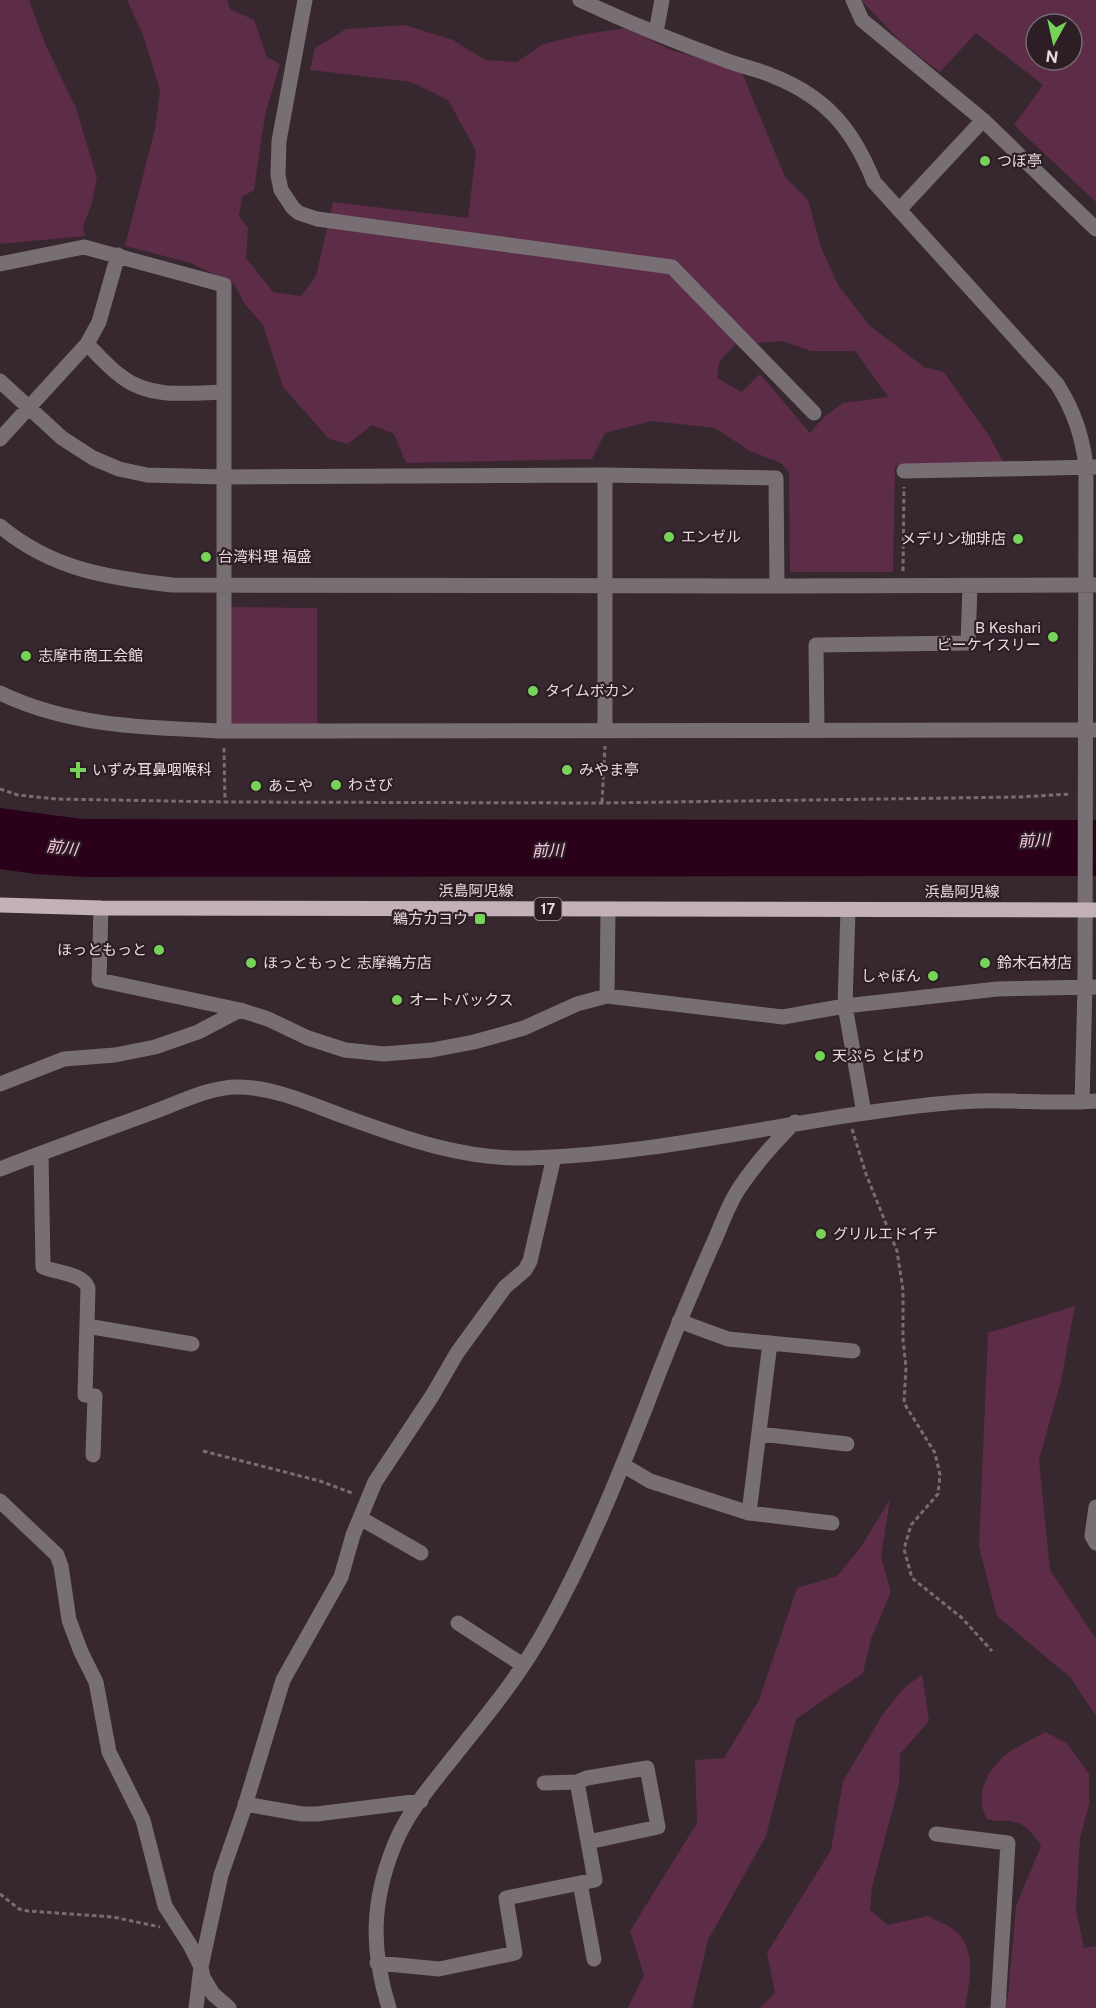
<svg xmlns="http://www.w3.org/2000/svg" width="1096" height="2008" font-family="'Public Sans','Noto Sans JP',sans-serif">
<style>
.green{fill:#5d2c46;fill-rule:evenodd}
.water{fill:#2a0119}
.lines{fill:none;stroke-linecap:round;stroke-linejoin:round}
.path{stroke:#7a6c73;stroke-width:3;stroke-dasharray:4.5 3;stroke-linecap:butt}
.minor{stroke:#776f73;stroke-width:15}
.major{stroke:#c3b0b9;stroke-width:15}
.poi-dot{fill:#77d259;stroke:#2d1d25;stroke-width:2}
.labels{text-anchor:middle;stroke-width:4.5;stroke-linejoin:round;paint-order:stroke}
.shield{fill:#2d1d25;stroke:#aea1a7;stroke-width:1.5}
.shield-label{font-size:14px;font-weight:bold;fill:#e6dadf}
.poi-label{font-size:15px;fill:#e6dadf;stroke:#2d1d25;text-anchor:start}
.street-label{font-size:15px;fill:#e6dadf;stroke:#2d1d25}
.water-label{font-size:16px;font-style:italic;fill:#fccbe2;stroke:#2d1d25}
</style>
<rect width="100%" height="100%" fill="#37272f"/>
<path class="green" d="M0,0H29L46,46L76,108L97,178L91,206L83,226L85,236L0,244Z
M127,0H227L230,9L254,20L267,57L280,64L265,115L254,190L242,197L239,216L248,228L246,258L273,292L301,296L316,276L333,202L468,218L476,151L448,100L411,82L310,70L315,48L346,29L405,25L453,40L485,60L517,62L543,44L585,34L626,28L671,50L741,70L785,177L808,200L821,247L838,285L869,325L924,367L944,372L988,434L1005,465L895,466L893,572H790L789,473L781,463L750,451L715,428L652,421L605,433L592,459L406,463L394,434L372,425L348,444L329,439L283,387L263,325L244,303L235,285L191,263L125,246L155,129L160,90L143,35ZM783,341L811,351H855L888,397L843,403L825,416L810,433L760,374L742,392L717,378L719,362L735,345Z
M861,0H1096V202L1014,125L1043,85L976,33L940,72L901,42ZM1036,24H1072V60H1036Z
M226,607L317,608V736H227Z
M1075,1306L1061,1381L1039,1460L1050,1570L1096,1639V1716L1070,1677L997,1616L979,1547L988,1333Z
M890,1499L881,1557L891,1592L871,1639L863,1673L796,1719L766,1836L708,1940L692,2008H628L644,1975L630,1931L697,1823L695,1760L724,1758L759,1700L797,1588L837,1576L861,1547Z
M922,1674L929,1721L900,1754L899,1785L872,1887L870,1910L888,1925L928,1916C937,1921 951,1926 958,1933C977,1955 969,1983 965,2008H760L775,1993L767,1953L831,1850L843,1781L883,1714L904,1688Z
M1045,1732L1067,1743L1089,1774V1804L1080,1838L1076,1909L1084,1948L1096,1946V2008H987L1008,1997L1016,1906L1041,1846C1034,1835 1026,1824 1011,1821C1003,1820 996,1822 987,1819C975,1797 984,1777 1000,1760C1010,1749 1032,1740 1045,1732Z"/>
<path class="water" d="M0,808L82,819L1096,820V876L84,877L35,874L0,869Z"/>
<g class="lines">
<path class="path" d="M903,571L904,487
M224,748L225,802
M0,789L18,795L56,799L225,802L602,803L1019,797L1071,794
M602,802L605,746
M852,1129L866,1174L897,1251L903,1290V1340L906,1367L904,1403L935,1453L940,1475L938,1494L911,1525L904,1549L912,1578L962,1618L992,1651
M203,1451L320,1481L352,1493
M0,1894L19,1909L28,1911L113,1917L160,1927"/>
<path class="minor" d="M305,0L279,141L278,175L281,190L293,208L299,213L317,219L672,267L814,413
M580,0C627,22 676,42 725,60C740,66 757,69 773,76C826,97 853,129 874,182L1057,384C1074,411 1082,435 1086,466L1085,987L1082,1102
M853,0L862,20L983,120L1096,229
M656,32L662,0
M899,210L983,120
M0,264L84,247L224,285V731
M87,344C98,355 109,368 122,377C150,399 190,393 223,392
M0,381L62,438L93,458L119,469L147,475L224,477L605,475L776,478L777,586
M0,439L87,344L99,322L118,255
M904,471L1096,467
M605,475V729
M0,526C51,569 108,578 172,585L777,586L1096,585
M0,693C70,727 149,728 224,731L1096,730
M817,729L816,645L968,643L970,586
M101,908L99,980L240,1010L268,1019L308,1038L345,1050L384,1054L432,1050L474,1042L524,1028L577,1004L607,996L783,1017L845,1006L997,989L1096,987
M848,910L845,1006L864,1113
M607,996L608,909
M0,1084L64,1059L115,1055L155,1047L198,1032L240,1010
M41,1154L43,1267C56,1273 83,1273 88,1288L85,1395L95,1396L93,1455
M0,1169C49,1150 99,1132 148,1114C177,1104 209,1086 240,1087C276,1088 310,1104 343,1116C403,1138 464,1160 529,1158C643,1155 753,1129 865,1113C900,1108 942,1102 977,1101C1017,1100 1057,1104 1096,1101
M679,1321L728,1339L853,1351
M87,1326L192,1344
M760,1434L847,1444
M623,1465L650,1481L749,1513L832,1523
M0,1501L57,1555L61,1566L69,1620L81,1652L96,1682L109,1752L143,1820L165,1906L190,1945L201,1967L203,1977L213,1994L229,2008
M1096,1507L1092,1536L1096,1543
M749,1513L770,1343
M360,1518L421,1553
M458,1623L523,1665
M544,1783L577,1782
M245,1804L302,1814H317L421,1801
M936,1834L1008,1843L998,2008
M580,1883L594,1959
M377,1963L439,1969L515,1953L506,1898L595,1880L577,1782L587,1778L647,1768L658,1827L588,1842
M196,2008L201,1967L221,1875L244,1809L283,1680L341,1577L353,1535L375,1482L432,1396L457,1353L505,1287L525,1270L530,1261L554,1157
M389,2008C371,1951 371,1903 394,1846C407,1812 433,1783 455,1755C487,1715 521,1674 546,1628C586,1557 617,1480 647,1404C667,1351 689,1298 712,1246C721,1227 728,1204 740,1187C756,1163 775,1142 795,1122"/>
<path class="major" d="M0,905L101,908L1096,910"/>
</g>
<g class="poi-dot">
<circle cx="985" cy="161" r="6"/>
<circle cx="669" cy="537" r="6"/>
<circle cx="1018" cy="539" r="6"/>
<circle cx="206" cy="557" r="6"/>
<circle cx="1053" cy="637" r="6"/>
<circle cx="26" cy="656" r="6"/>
<circle cx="533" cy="691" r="6"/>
<path d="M75 761h6v6h6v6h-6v6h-6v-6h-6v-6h6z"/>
<circle cx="567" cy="770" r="6"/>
<circle cx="336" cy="785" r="6"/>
<circle cx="256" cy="786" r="6"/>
<rect x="474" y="913" width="12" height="12" rx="3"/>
<circle cx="159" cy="950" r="6"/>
<circle cx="251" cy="963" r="6"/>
<circle cx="985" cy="963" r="6"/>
<circle cx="933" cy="976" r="6"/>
<circle cx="397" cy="1000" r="6"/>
<circle cx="820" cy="1056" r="6"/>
<circle cx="821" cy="1234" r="6"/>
</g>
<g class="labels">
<rect class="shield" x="534.5" y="898" width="27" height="22" rx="4.5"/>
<g class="shield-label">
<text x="548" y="914">17</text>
</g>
<g class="poi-label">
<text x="997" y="166">つぼ亭</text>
<text x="681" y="542">エンゼル</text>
<text x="1006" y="544" text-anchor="end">メデリン珈琲店</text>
<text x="218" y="562">台湾料理 福盛</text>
<text x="1041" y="633" text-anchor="end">B Keshari<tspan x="1041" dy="17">ビーケイスリー</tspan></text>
<text x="38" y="661">志摩市商工会館</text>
<text x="545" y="696">タイムボカン</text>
<text x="92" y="775">いずみ耳鼻咽喉科</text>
<text x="579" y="775">みやま亭</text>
<text x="348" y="790">わさび</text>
<text x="268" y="791">あこや</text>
<text x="468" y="924" text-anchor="end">鵜方カヨウ</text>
<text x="147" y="955" text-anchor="end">ほっともっと</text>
<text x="263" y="968">ほっともっと 志摩鵜方店</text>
<text x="997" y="968">鈴木石材店</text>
<text x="921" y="981" text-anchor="end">しゃぼん</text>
<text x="409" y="1005">オートバックス</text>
<text x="832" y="1061">天ぷら とばり</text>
<text x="833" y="1239">グリルエドイチ</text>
</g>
<g class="street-label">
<text x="476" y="896">浜島阿児線</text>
<text x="962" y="897">浜島阿児線</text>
</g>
<g class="water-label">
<text transform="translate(1034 840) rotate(-2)" y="6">前川</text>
<text transform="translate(62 847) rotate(7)" y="6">前川</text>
<text transform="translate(548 850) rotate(-1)" y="6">前川</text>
</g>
</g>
<g transform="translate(1054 42) rotate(188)"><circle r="28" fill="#2d1d25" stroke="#77696f" stroke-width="1.5"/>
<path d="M0-4.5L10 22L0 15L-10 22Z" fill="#77d259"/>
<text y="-9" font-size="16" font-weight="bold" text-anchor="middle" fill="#e6dadf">N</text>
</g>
</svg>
